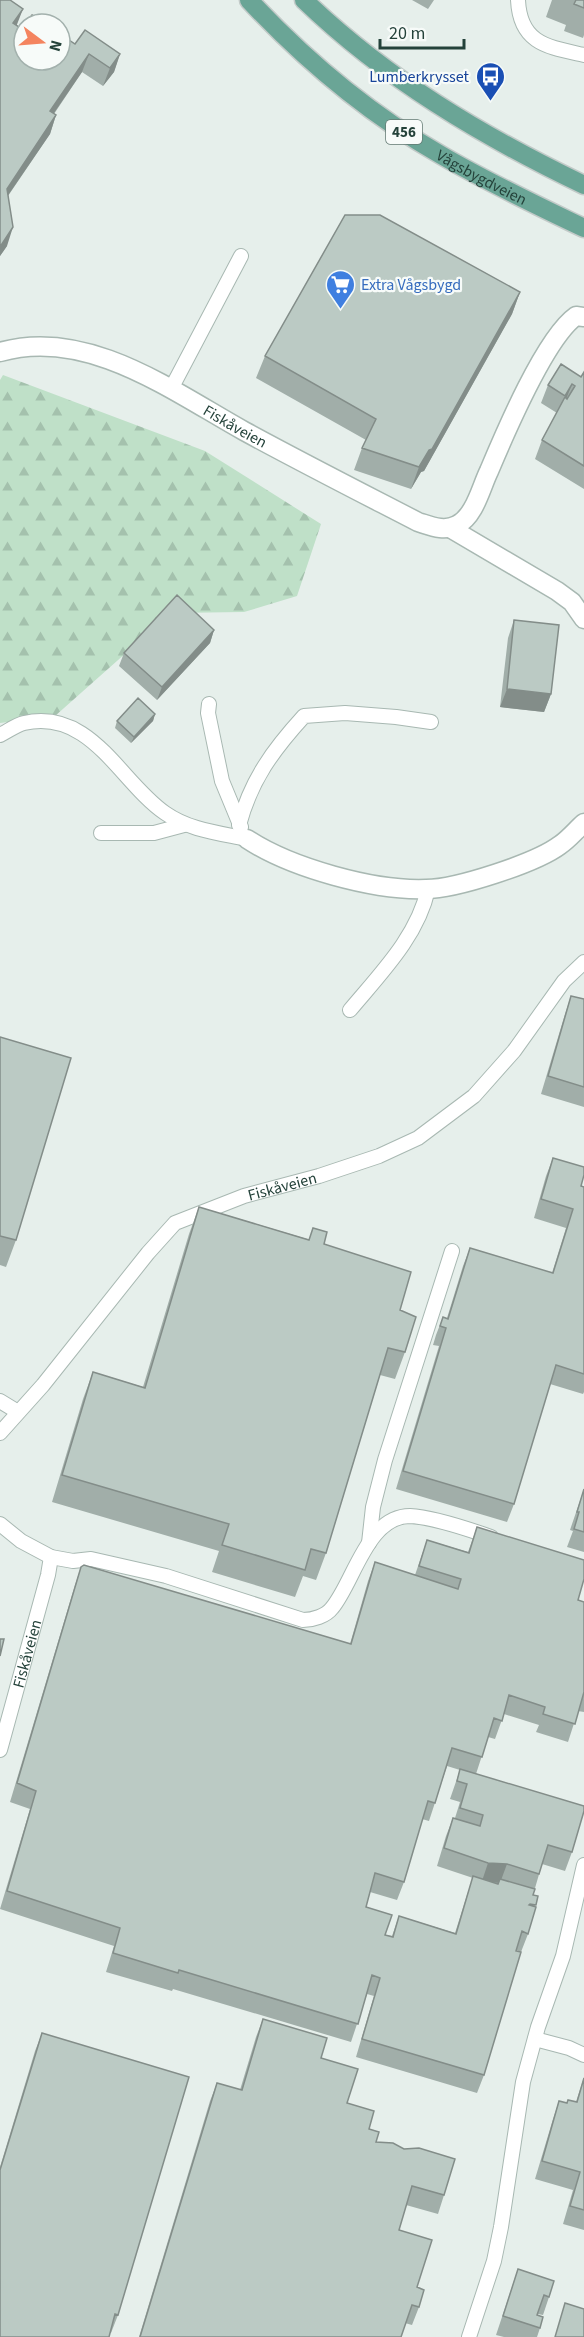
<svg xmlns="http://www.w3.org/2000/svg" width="584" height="2337" font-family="'Source Sans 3',sans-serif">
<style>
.forest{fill:url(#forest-firs)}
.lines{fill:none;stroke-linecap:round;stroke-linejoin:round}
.service-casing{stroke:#a8b8b2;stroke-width:16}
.minor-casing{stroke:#a8b8b2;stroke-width:21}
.primary-casing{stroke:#c2cac8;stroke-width:21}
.service{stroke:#fff;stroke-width:14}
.minor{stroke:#fff;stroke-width:18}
.primary{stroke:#6aa596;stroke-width:18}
.wall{fill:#a1aea9;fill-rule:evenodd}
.shaded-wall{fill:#838d89}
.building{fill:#bbcac4;stroke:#838d89;stroke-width:1.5}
.labels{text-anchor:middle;stroke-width:4.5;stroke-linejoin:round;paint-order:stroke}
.shield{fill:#f7fbf9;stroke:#637a73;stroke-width:1.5}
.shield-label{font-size:15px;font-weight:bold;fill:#24423a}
.transit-label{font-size:16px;fill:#164399;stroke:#f7fbf9;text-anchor:end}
.street-label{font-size:16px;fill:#24423a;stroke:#f7fbf9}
.shop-label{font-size:16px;fill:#366cbe;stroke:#f7fbf9;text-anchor:start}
</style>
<defs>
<pattern id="forest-firs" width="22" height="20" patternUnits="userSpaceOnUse" patternTransform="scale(1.5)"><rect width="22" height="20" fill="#bfe0c8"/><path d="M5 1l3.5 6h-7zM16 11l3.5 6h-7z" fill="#a4c1ad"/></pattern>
</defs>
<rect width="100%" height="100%" fill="#e6efeb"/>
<path class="forest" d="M3,375L205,451L321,524L297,596L244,612L171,613L55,716L0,723V380Z"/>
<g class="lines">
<defs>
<g id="service">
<path d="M518,0C520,44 548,47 584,55"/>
<path d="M171,389L241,256"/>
<path d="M209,704L208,713L222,781L241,827"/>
<path d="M0,735C8,731 16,725 24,723C91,708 120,782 165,813C189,830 219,833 247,839"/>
<path d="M239,825C251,780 273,750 304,716L345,713L396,717L431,722"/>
<path d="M101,833H154L184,825"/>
<path d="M350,1010C380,974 418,936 428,889"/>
<path d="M0,1401L18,1412"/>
<path id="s1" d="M0,1433L43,1385L148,1253L175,1223L244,1196L319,1176L379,1156L418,1138L474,1096L514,1051L564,981L584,962"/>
<path d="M0,1524L21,1541L51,1557L73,1561L91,1559L166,1576L303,1620C313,1620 326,1616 332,1608C354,1582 367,1516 410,1516C431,1517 471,1530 491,1537"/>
<path d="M369,1543L373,1507L385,1460L452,1251"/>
<path id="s2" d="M0,1750L48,1575L51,1557"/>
<path d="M535,2039L569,2048L584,2055"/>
<path d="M469,2337L494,2261L501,2227L523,2082L538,2027L563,1956L584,1865"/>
</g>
<g id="minor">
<path id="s3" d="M0,352C87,327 172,391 244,431C301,462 360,492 418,522C431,526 444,532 457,525C475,516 481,487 489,471C505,433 545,338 576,316L584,317"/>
<path d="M450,528L557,591L572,602L584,619"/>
<path d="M247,839C291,868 374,891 426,889C456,889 536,863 560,845C569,839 576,830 584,823"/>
</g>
<g id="primary">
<path id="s4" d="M249,0C305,60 369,114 441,155C487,182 536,205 584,228"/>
<path d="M304,0C386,79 482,136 584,185"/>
</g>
</defs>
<use href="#service" class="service-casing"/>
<use href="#minor" class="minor-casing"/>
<use href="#primary" class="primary-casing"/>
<use href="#service" class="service"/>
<use href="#minor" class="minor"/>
<use href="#primary" class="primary"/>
</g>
<path class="wall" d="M0,0L17,25L22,29L75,44L120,54L114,72L103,86L82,72L54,114L56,115L50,134L8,196L7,246L0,256Z
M412,0H434L428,9Z
M552,0H584V35L583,38L564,31L566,25L546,17Z
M520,292L512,314L424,471L421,472L411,489L354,470L362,448L366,440L256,378L265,356Z
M584,372V489L535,459L542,440L557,413L541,403L548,385L581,377Z
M514,620L551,694L544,712L500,707L508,638Z
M214,630L210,643L157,700L119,666L124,653Z
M155,714L153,721L131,743L115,728L117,721Z
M571,996L584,999V1107L541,1094L565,1014Z
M0,1037L16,1240L6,1267L0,1265Z
M553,1158L581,1186L584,1187V1392L583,1394L550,1384L514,1504L507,1522L396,1489L439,1346L433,1345L436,1335L443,1317L447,1318L463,1266L470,1248L552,1273L566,1228L534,1218L546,1176Z
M199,1207L324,1244L400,1310L405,1352L395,1379L380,1375L326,1553L316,1580L303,1576L295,1597L212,1572L219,1551L52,1502L83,1399L93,1372L143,1387L189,1234Z
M584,1489V1552L567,1547L573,1531L570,1530Z
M477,1527L578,1600L584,1602V1712L578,1711L568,1742L536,1732L539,1725L504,1714L495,1739L488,1737L476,1774L572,1852L565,1871L542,1864L533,1895L538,1896L528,1934L521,1952L516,1950L484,2075L477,2093L356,2057L374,1996L367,1994L351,2042L173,1989L172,1991L106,1972L114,1946L0,1909L30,1809L10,1802L75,1585L81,1567L350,1644L368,1581L375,1562L415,1575L427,1540L468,1552ZM447,1766L460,1770L450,1799L460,1802L455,1818H453L446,1836L437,1866L473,1878L467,1895L455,1933L399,1916L392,1936L385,1935L366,1907L370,1892L397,1900L404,1882L422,1819L429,1821Z
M263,2019L321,2058L347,2103L369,2129L376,2142L444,2195L438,2214L406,2205L399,2230L417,2287L419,2307L412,2325L405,2323L401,2337H139L210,2101L217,2083L240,2090L256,2037Z
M42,2033L118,2315L111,2333L0,2337V2167L35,2051Z
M584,2077V2230L563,2224L573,2190L535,2179L553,2119L559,2101L567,2103L576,2102Z
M518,2269L549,2297L543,2315L538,2314L540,2328L537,2337H504L496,2335Z"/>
<path class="shaded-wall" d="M23,9L16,27L13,23Z
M89,54L82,72L43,129L50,111Z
M120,54L114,72L103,86L110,68Z
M56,115L50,134L0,207L7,189Z
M13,227L7,246L0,256V247Z
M520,292L512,314L424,471L421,472L411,489L419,467Z
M572,384L565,402L558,414L565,396Z
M214,630L210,643L157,700L162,687Z
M507,689L551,694L544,712L500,707Z
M155,714L153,721L131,743L134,737Z
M488,1863L507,1864L500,1883L482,1881Z"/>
<path class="building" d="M0,0H10L23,9L13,23L22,29L24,27V60H60V34L75,44L85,30L120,54L110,68L89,54L50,111L56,115L7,189L13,227L0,247Z
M576,0H584V8L574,4Z
M32,15L46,24H26Z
M345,215H380L520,292L432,449L429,450L419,467L362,448L376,419L265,356Z
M561,364L581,377L584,372V466L542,440L565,397L567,399L575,386L572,384L565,396L548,385Z
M177,595L214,630L162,687L124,653Z
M514,620L559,625L551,694L507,689Z
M138,698L155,714L134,737L117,721Z
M571,996L584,999V1087L548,1076Z
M0,1037L71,1058L16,1240L0,1236Z
M553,1158L584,1167V1175L581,1186L584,1187V1374L556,1365L514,1504L403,1471L446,1328L440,1326L443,1317L448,1319L470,1248L553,1273L573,1209L541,1199Z
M199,1207L309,1240L313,1228L327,1232L324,1244L411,1272L400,1310L416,1317L405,1352L388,1348L326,1553L311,1549L305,1570L222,1545L229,1524L62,1475L93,1372L145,1388Z
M584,1489V1532L574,1529L579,1512H577Z
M477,1527L584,1560V1579L578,1600L584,1602V1692L575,1724L543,1714L545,1707L509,1695L502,1721L494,1718L482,1757L452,1748L435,1803L428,1801L404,1882L375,1873L366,1907L392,1915L385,1935L393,1937L399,1916L456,1934L473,1876L498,1884L500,1879L535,1889L533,1895L538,1896L536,1905L530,1904L529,1905L536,1907L528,1934L522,1931L516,1951L521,1952L484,2075L362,2039L380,1978L372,1975L358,2024L179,1970L178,1973L113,1953L120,1928L7,1891L36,1791L17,1783L81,1567L84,1565L351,1644L375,1562L458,1589L461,1579L419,1566L427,1540L469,1553Z
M0,1639H4L0,1656Z
M460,1769L584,1806V1811L572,1852L548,1845L539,1874L507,1864L488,1863L444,1848L453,1818L480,1826L483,1815L460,1808L467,1784L457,1781Z
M263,2019L327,2038L321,2058L358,2069L347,2103L374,2111L369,2129L379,2132L376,2142L393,2143L404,2149L419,2148L455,2159L444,2195L412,2186L399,2230L432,2240L417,2287L424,2290L419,2307L412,2305L401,2337H140L217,2083L242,2090Z
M42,2033L189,2077L118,2315L115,2314L109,2337H0V2170Z
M584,2078V2210L570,2206L580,2172L542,2161L559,2101L567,2103L568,2100L577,2102Z
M518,2269L554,2281L549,2297L544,2295L537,2315L543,2317L540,2328L503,2316Z
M565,2303L584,2309V2337H555Z"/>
<defs>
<symbol id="bus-pin" viewBox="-11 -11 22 30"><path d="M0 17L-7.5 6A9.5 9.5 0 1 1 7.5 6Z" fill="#1a4fb4" stroke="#f7fbf9"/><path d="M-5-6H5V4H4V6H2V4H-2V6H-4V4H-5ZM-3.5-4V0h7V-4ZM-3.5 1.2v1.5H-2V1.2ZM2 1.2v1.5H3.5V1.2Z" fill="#fff"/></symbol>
<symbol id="supermarket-pin" viewBox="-11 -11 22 30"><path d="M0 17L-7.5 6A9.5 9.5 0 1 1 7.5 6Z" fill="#3f7fe0" stroke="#f7fbf9"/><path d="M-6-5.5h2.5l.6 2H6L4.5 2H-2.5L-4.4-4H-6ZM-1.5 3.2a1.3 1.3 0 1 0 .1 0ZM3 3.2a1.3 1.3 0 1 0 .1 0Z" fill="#fff"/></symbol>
</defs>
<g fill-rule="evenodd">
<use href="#bus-pin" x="474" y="60" width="33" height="45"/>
<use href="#supermarket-pin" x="324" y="268" width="33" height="45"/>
</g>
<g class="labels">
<rect class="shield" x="386" y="120" width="36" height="24" rx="4.5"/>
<g class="shield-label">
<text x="404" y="137">456</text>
</g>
<g class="transit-label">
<text x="469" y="82">Lumberkrysset</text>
</g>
<g class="street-label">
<text dy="6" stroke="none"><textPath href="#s4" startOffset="294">Vågsbygdveien</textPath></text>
<text dy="6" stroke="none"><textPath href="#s3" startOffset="254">Fiskåveien</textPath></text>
<text dy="6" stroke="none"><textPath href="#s1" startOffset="387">Fiskåveien</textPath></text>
<text dy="6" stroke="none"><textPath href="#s2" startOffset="100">Fiskåveien</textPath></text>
</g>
<g class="shop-label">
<text x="361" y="290">Extra Vågsbygd</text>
</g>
</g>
<g transform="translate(42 42) rotate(106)"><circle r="28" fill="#f7fbf9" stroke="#a3b1ad" stroke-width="1.5"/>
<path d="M0-4.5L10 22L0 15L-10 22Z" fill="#f4845f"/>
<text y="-9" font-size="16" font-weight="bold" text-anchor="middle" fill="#24423a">N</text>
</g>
<path d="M380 39v9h84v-9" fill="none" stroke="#24423a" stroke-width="3"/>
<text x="389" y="39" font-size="18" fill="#24423a" stroke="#f7fbf9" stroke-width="4.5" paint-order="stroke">20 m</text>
</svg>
